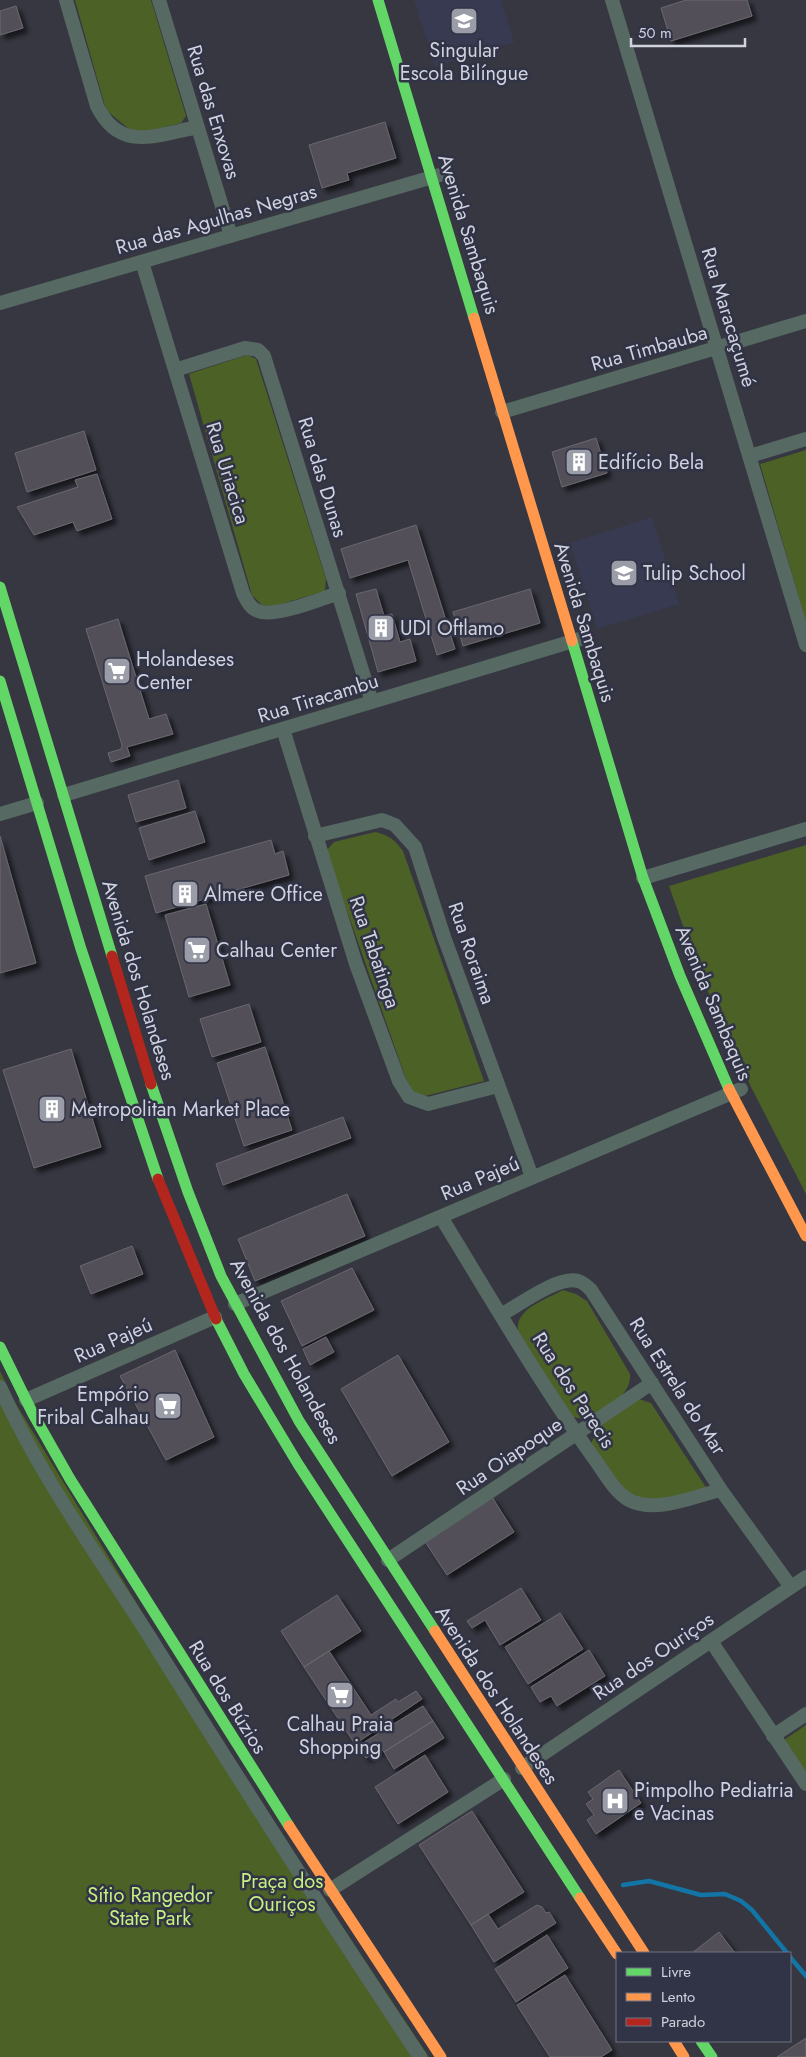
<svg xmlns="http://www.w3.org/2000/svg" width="806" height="2057" font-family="Jost,sans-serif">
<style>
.built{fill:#383a51}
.green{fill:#4c6126}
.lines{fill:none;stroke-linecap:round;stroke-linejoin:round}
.stream{stroke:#1275a5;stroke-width:4.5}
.building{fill:#525058;stroke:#6a676f;filter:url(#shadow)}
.street{stroke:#566962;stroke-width:14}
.fast{stroke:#63d668;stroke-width:11}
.slow{stroke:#ff974d;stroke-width:11}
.jam{stroke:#b3261e;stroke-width:11}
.labels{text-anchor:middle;stroke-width:5;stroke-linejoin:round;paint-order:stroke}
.poi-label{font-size:20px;fill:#d0d2de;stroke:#313346;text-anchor:start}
.street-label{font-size:20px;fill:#d0d2de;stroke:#313346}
.park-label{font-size:20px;fill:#c6f07f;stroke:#313346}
</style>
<defs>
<filter id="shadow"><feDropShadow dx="4.5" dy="4.5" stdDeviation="2.5" flood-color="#0009"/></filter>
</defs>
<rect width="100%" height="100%" fill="#363741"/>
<path class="built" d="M414,0H501L514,42L435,67Z
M652,517L679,604L597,629L570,543Z"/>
<path class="green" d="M75,0H151L186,116L181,123L145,132L129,129L106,110Z
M247,355L256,359L326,579L325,591L274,606L262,605L252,595L189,374Z
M806,450V622L760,464Z
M375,832C389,835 395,840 403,851L484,1081L425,1096L414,1093L406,1079L326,851L334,842Z
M806,845V1194L752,1089L700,974L669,886Z
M563,1290L576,1294L587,1301L630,1374C632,1397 603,1408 586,1419L572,1417L518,1331C515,1308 546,1300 563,1290Z
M0,1371L16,1404L231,1759L429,2057H0Z
M639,1399L651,1403L707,1489C689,1492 664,1500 646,1500C625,1499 603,1460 591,1444L598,1427Z
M806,1725V1772L784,1740Z"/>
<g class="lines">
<path class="stream" d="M623,1885L649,1881L701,1895L725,1894L741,1901L752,1910L787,1953
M790,1957L806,1976"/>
</g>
<path class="building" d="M686,0H747L752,16L671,41L661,8Z
M16,6L23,28L0,35V11Z
M385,122L396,158L347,173L349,180L322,188L309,145Z
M84,431L96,470L27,492L15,453Z
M596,438L607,473L562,487L552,452Z
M97,474L112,519L77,531L73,522L34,535L17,507L78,487L75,480Z
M416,525L455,649L437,655L408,560L350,578L341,549Z
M376,589L384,616L392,614L400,642L410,639L416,661L378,672L356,594Z
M530,589L540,623L463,646L453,612Z
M118,619L149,719L166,714L173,734L127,747L130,756L111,762L108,753L121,749L122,745L86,629Z
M178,780L186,808L136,822L128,795Z
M195,811L205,842L149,860L139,828Z
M0,836L36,963L0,973Z
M271,840L275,854L283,851L289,875L156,913L145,876Z
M206,904L230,985L189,997L165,915Z
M249,1004L261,1042L212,1057L200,1019Z
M265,1047L292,1130L244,1146L217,1063Z
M71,1049L101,1147L34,1168L3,1070Z
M343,1117L351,1138L223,1185L216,1164Z
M347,1194L365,1236L255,1281L238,1239Z
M132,1246L143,1274L91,1294L80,1266Z
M352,1268L374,1310L302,1346L281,1301Z
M326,1337L334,1352L310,1365L303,1349Z
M175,1350L214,1437L166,1460L120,1376Z
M398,1355L449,1442L392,1476L341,1389Z
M492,1497L514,1532L447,1575L424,1540Z
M521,1588L541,1620L500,1645L485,1620L472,1628L467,1621Z
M337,1595L361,1631L304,1667L281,1631Z
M560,1613L583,1649L528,1684L505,1647Z
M589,1650L605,1676L557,1706L551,1696L540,1702L531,1687Z
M329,1651L371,1715L396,1699L398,1702L416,1691L422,1699L355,1744L304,1667Z
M423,1706L433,1721L384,1752L382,1749L366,1758L358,1746Z
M433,1721L444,1738L394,1769L384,1752Z
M425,1755L448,1792L398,1824L375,1787Z
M619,1770L641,1803L596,1834L587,1820L594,1815L586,1804L593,1799L588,1792Z
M472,1811L524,1892L471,1925L419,1845Z
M537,1905L542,1907L546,1913L549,1912L556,1923L494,1962L471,1925L488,1914L498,1929Z
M719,1932L735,1953H692Z
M547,1935L568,1968L516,2002L495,1969Z
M565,1975L612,2050L601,2057H550L517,2005Z
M806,2038V2057H777Z"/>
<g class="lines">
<path class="street" d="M66,0L97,106C120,153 156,135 198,127
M159,0L231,236
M612,0L806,645
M142,262L243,593C247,601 250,608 258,611C275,618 320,599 339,593
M0,303L443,174
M175,370L245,348L258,350L264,356L372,702
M502,412L806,321
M750,456L806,439
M283,729L356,964L399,1081L409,1097L428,1104L498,1086
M64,795L583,638
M0,814L37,803
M315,836L382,820L395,825L415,847L444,937L532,1177
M643,878L806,829
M441,1217C490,1297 538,1380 593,1457C603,1470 614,1492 629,1500C656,1514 694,1496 721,1490
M235,1304L741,1089
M501,1315C519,1305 559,1275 578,1281C583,1282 588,1287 591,1290L721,1490L791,1587
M0,1387C40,1476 99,1557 151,1639C239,1780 328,1919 420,2057
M26,1400L215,1317
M388,1560L652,1383
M711,1641L806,1784
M773,1736L806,1714
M522,1768L806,1577
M330,1890L504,1779"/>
<path class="fast" d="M378,0L474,318
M0,587L112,956
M572,641L643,878L680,976L729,1089
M0,681L81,949L158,1179
M151,1084L188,1192L221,1276L299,1421L435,1631
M216,1319L244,1374L298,1464L580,1898
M0,1347L33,1414L70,1479L289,1826
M701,2041L712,2057"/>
<path class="slow" d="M474,318L572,641
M729,1089L806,1236
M435,1631L644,1953
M289,1826L441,2057
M580,1898L617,1954
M674,2041L684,2057"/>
<path class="jam" d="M112,956L151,1084
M158,1179L216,1319"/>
</g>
<defs>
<symbol id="school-square" viewBox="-11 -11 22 22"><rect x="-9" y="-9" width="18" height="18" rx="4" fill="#9a9ca7" stroke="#313346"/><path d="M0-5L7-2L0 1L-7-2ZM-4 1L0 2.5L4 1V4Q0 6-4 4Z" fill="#fff"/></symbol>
<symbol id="building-square" viewBox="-11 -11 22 22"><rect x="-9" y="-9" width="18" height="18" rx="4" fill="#9a9ca7" stroke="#313346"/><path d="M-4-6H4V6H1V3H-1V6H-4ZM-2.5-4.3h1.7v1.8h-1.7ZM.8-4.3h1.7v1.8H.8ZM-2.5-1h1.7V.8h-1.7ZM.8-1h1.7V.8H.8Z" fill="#fff"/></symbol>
<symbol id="supermarket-square" viewBox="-11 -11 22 22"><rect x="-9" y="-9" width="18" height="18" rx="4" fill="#9a9ca7" stroke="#313346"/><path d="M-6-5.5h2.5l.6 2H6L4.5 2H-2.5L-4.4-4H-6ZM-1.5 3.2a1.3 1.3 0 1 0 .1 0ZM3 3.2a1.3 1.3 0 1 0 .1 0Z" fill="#fff"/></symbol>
<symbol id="hospital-square" viewBox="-11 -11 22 22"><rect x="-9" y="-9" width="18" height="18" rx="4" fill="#9a9ca7" stroke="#313346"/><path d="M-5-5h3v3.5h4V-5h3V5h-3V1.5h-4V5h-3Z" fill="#fff"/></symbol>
</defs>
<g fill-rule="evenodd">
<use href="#school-square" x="448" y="5" width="32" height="32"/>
<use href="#building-square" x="563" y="446" width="32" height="32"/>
<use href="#school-square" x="608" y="557" width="32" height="32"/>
<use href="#building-square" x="365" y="612" width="32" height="32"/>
<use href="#supermarket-square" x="101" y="655" width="32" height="32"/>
<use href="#building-square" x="169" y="878" width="32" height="32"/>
<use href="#supermarket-square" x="181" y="934" width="32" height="32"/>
<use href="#building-square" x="36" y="1093" width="32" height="32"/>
<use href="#supermarket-square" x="152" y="1390" width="32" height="32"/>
<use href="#supermarket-square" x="324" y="1679" width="32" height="32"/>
<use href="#hospital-square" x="599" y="1785" width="32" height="32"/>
</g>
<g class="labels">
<g class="poi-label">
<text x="464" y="57" text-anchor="middle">Singular<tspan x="464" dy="23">Escola Bilíngue</tspan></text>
<text x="598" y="469">Edifício Bela</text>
<text x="643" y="580">Tulip School</text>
<text x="400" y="635">UDI Oftlamo</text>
<text x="136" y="666">Holandeses<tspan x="136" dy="23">Center</tspan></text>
<text x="204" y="901">Almere Office</text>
<text x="216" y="957">Calhau Center</text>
<text x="71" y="1116">Metropolitan Market Place</text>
<text x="149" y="1401" text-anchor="end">Empório<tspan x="149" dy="23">Fribal Calhau</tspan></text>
<text x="340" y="1731" text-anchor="middle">Calhau Praia<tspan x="340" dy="23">Shopping</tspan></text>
<text x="634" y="1797">Pimpolho Pediatria<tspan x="634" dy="23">e Vacinas</tspan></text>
</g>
<g class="street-label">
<text transform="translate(214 112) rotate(73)" y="7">Rua das Enxovas</text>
<text transform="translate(216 219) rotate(-16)" y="7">Rua das Agulhas Negras</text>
<text transform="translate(469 234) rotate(73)" y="7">Avenida Sambaquis</text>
<text transform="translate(729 317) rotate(73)" y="7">Rua Maracaçumé</text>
<text transform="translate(649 348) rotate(-16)" y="7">Rua Timbauba</text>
<text transform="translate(228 473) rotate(73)" y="7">Rua Uriacica</text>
<text transform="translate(323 477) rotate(73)" y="7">Rua das Dunas</text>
<text transform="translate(585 622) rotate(73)" y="7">Avenida Sambaquis</text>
<text transform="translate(318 698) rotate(-17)" y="7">Rua Tiracambu</text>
<text transform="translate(375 952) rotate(71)" y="7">Rua Tabatinga</text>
<text transform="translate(472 953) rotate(71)" y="7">Rua Roraima</text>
<text transform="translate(139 980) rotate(73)" y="7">Avenida dos Holandeses</text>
<text transform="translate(714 1003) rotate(67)" y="7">Avenida Sambaquis</text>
<text transform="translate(480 1178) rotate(-23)" y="7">Rua Pajeú</text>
<text transform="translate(113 1340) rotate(-24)" y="7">Rua Pajeú</text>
<text transform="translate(286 1351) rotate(61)" y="7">Avenida dos Holandeses</text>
<text transform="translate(678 1386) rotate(57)" y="7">Rua Estrela do Mar</text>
<text transform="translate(574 1390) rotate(57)" y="7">Rua dos Parecis</text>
<text transform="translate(509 1456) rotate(-34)" y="7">Rua Oiapoque</text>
<text transform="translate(653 1656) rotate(-34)" y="7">Rua dos Ouriços</text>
<text transform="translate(497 1695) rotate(57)" y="7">Avenida dos Holandeses</text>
<text transform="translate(228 1697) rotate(58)" y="7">Rua dos Búzios</text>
</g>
<g class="park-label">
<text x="282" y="1888">Praça dos<tspan x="282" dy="23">Ouriços</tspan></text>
<text x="150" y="1902">Sítio Rangedor<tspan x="150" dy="23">State Park</tspan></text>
</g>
</g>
<rect x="616" y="1952" width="175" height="90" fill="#313346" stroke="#717383"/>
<rect x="626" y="1968" width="25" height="8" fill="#63d668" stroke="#717383"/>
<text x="661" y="1977" font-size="15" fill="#d0d2de">Livre</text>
<rect x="626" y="1993" width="25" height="8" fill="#ff974d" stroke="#717383"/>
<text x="661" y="2002" font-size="15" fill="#d0d2de">Lento</text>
<rect x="626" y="2018" width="25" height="8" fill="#b3261e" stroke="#717383"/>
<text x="661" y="2027" font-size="15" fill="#d0d2de">Parado</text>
<path d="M631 38v8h114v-8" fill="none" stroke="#d0d2de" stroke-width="2.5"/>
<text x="638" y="38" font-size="15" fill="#d0d2de" stroke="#313346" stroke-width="4" paint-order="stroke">50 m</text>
</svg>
